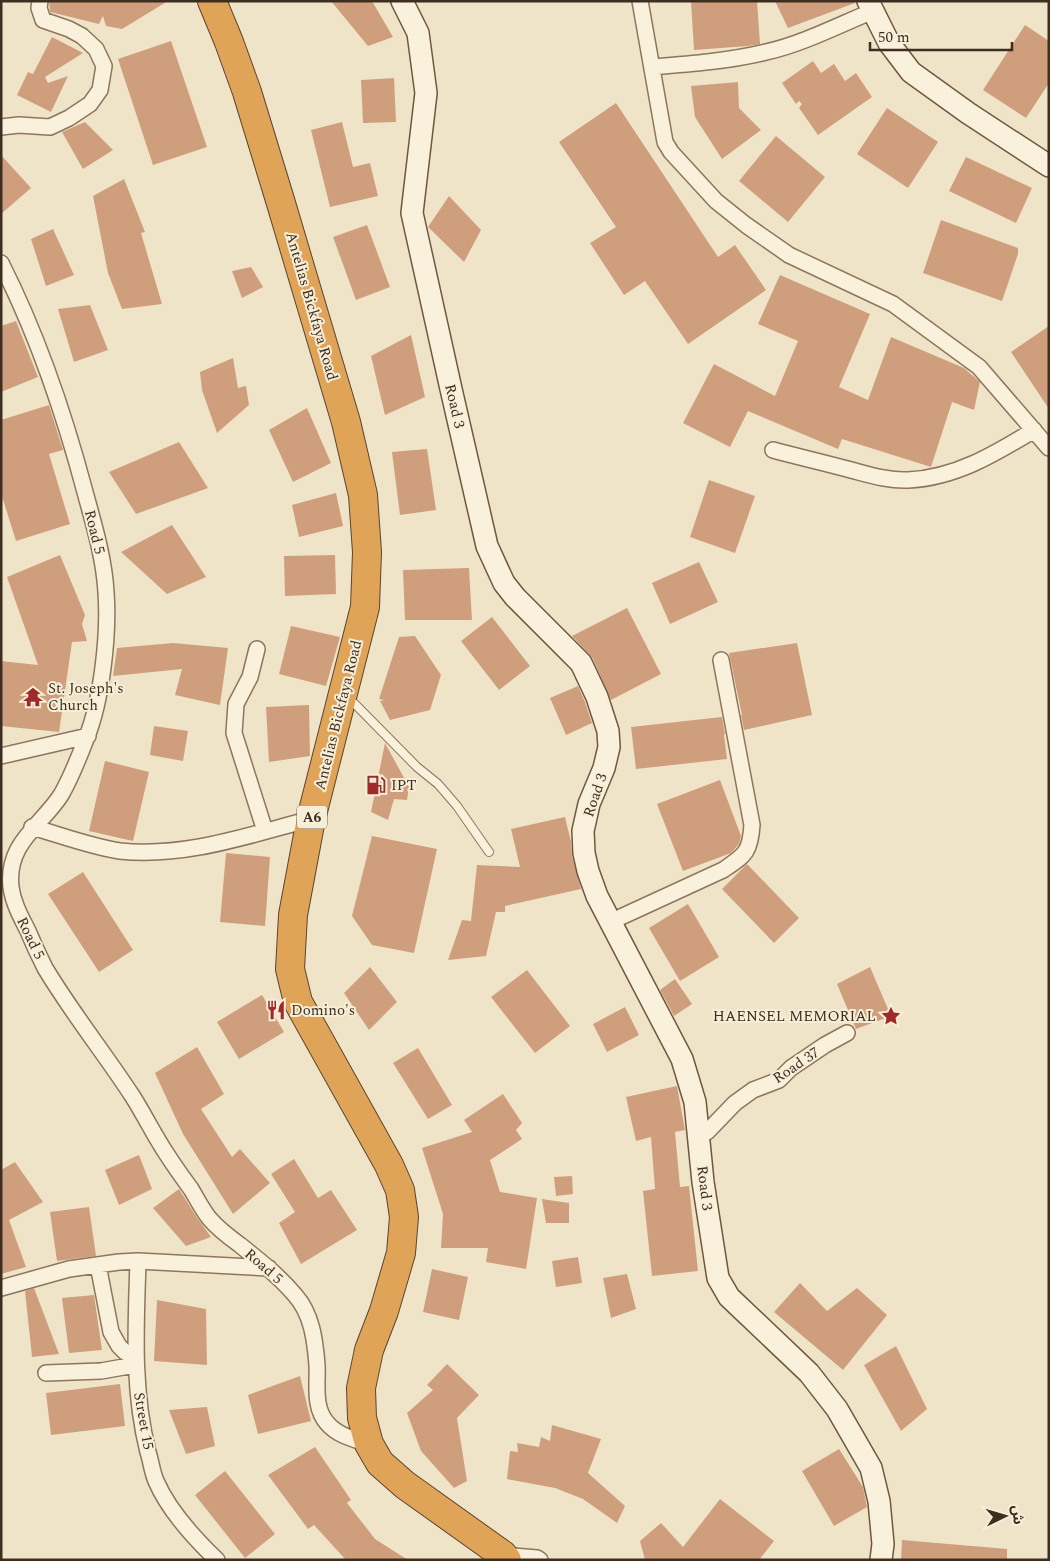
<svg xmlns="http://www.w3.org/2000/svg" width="1050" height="1561" font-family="Spectral,'Noto Sans Arabic',serif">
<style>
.building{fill:#cf9f7d}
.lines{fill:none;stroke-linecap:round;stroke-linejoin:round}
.lane-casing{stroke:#8d765c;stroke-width:10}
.street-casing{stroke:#8d765c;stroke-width:18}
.secondary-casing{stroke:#6f573f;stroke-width:24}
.highway-casing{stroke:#5b4430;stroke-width:30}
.lane{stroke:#faf1dc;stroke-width:8}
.street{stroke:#faf1dc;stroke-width:15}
.secondary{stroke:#faf1dc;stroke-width:21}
.highway{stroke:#e0a458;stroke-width:28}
.labels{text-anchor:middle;stroke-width:4;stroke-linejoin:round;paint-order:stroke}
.shield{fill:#f7eed8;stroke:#756857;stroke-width:1}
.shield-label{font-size:14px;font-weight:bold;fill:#3d2e20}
.street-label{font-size:15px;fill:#3d2e20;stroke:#f7eed8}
.poi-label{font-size:15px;fill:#3d2e20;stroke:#f7eed8;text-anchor:start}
</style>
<rect width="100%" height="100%" fill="#f0e4c8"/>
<path class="building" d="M49,1H168L122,29L106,26L103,16L99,24L50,12Z
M331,1H372L393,37L368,46Z
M691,1H757L760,44L748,46L694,50Z
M775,1H855V3L788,28Z
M1025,25L1049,41V83L1026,118L983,90Z
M52,37L83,53L45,77L48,83L68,76L51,112L17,95L28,72L33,74Z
M171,41L207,147L153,165L118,59Z
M813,61L821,73L834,64L845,81L856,73L872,97L818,135L799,108L802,104L799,101L796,104L782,83Z
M394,78L396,122L363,123L361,80Z
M738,82L739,108L761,130L722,159L695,117L691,86Z
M616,103L718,257L735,245L766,290L688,344L645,281L624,295L590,243L616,227L559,142Z
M887,108L938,142L908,188L857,154Z
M85,122L113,150L83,169L62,132Z
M342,122L353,167L370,163L378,196L330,207L311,130Z
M776,136L825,177L788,222L739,181Z
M1,155L31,188L1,214Z
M966,157L1032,188L1016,223L949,191Z
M124,179L145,232L141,233L162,304L122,309L108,273L93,196Z
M449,196L481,230L464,262L428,227Z
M941,220L1018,248V254L1002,301L923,273Z
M367,225L390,287L356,300L333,237Z
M53,229L74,275L46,286L31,239Z
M251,267L263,287L242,298L232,271Z
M780,275L870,314L839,387L868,400L891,337L964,368L980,382L974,410L952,402L931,467L842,439L838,449L748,411L730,447L683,423L714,364L775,396L798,341L758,324Z
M90,305L108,350L74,362L58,309Z
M16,321L38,377L1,392V326Z
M1049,326V409L1011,352Z
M411,335L425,397L385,415L371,356Z
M233,358L238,388L246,386L249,405L217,433L202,390L200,372Z
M49,405L63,450L49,454L70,524L16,541L1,493V420Z
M307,408L331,463L293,482L269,430Z
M179,442L208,488L136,514L109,472Z
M427,449L436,510L400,515L392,452Z
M709,480L755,496L735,553L690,537Z
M336,493L343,526L299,537L292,505Z
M172,525L206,577L167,594L121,552Z
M60,555L85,615L82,624L87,641L72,642L59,732L1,726V661L38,665L7,577Z
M335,555L336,594L285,596L284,556Z
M699,562L718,602L670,624L652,583Z
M469,568L472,620H405L403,570Z
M627,608L661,674L611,700L592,657L572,636Z
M492,617L530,666L499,690L461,641Z
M291,626L340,637L326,686L279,674Z
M415,636L441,675L430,710L390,720L380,701L384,700L379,699L399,637Z
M173,643L228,648L220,705L175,695L182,669L113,676L117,648Z
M797,643L812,715L744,730L741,715H742L729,653Z
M578,686L585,702L592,723L566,735L550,698Z
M309,705L310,756L269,762L266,707Z
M722,717L725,734L724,735L727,759L636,769L631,727Z
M154,726L188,731L183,761L150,755Z
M385,743L409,787L407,800L394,799L388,820L371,812Z
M105,761L149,772L133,841L89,831Z
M720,780L741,836L739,844L731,853L683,871L657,804Z
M565,817L571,842L572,856L581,889L505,906V912H496L486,956L448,960L462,920L471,921L477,865L520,867L511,829Z
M372,836L437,849L414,953L372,945L352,916Z
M226,853L270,857L265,926L220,922Z
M747,864L799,918L774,943L722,889Z
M83,872L133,950L99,972L48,894Z
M688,904L719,957L680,981L649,928Z
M370,967L397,1002L369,1030L344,993Z
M870,967L891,1016L856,1029L837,984Z
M527,970L570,1026L535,1053L491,997Z
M675,979L692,1004L674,1016L660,990Z
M262,995L284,1032L239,1059L217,1022Z
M625,1007L639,1035L607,1052L593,1024Z
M197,1047L224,1094L201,1109L232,1157L240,1149L270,1183L233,1214L183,1134L155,1073Z
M418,1048L452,1105L428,1119L393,1063Z
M677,1086L685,1130L675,1132L680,1187L689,1186L698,1271L652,1276L643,1191L655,1189L651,1137L636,1141L626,1097Z
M503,1094L522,1123L516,1130L522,1139L490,1160L500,1192L537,1198L526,1269L486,1262L488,1248H441L443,1214L422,1148L472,1132L464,1120Z
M139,1155L152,1189L119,1205L105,1170Z
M294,1159L318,1198L331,1190L357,1230L301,1264L279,1223L295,1212L271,1174Z
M15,1162L43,1202L9,1220L26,1267L1,1274V1170Z
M572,1176L573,1194L556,1196L554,1177Z
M179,1189L196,1216L211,1237L186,1246L153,1208Z
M542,1199L569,1203V1223H546Z
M89,1207L96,1256L57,1261L50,1212Z
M578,1257L582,1283L556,1287L552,1261Z
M432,1269L468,1277L459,1320L423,1312Z
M627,1274L636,1309L611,1318L603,1278Z
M800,1283L827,1311L857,1288L887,1315L843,1370L774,1312Z
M34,1288L59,1354L32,1357L25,1291Z
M94,1295L102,1350L69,1353L62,1298Z
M157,1300L206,1309L207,1365L154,1361Z
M896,1346L927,1409L901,1431L864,1365Z
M447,1364L479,1395L457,1418L467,1481L454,1488L421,1451L407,1413L433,1390L427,1385Z
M300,1376L311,1421L258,1434L248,1395Z
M120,1384L125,1426L51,1435L46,1393Z
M207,1407L215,1446L186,1454L169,1410Z
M552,1425L601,1439L588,1473L625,1506L617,1523L583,1499L555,1488L507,1479L510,1451L518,1452L517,1443L539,1447L541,1437L550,1441Z
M315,1447L351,1500L347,1503L375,1539L408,1560H346L314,1525L308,1529L268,1475Z
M839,1449L863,1487L867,1507L834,1526L802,1471Z
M225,1471L275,1534L245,1558L195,1495Z
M720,1499L774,1541L759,1560H645L640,1541L661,1523L683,1547Z
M902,1540L1007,1549V1560H901Z"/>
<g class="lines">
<defs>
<path id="lane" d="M348,697L417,767L438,784L457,806L489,852"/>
<path id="street" d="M640,1L665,142L671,152L716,201L746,225L789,255L893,304L979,367L1049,448
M652,67C690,64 729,61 766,52C802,44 839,25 873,11
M1,127L19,125L50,127L69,118L90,104L100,90L104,66L96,49L82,36L69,29L43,20L39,8L40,1
M1,263C38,336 64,413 85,492C94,525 104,558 106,592C109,634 102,700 86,739C79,757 71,778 61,795C41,826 6,843 11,887C13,903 21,917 28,931C33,943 39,956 45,968C72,1013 105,1054 133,1097C145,1116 155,1137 168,1156C175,1167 183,1178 191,1189C197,1199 202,1209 209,1218C218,1229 229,1237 240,1245C259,1260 279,1276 295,1295C312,1314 315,1340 317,1365C318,1384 313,1407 327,1423C338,1436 354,1439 369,1444
M773,450C799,457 825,463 851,470C870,475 889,481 908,480C955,478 995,454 1034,430
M257,649L250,677L236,704L234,733L265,831
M1,756L88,736
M32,827C60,835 92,847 120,851C185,858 249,835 311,819
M610,922L723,870C745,855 750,853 752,825L721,660
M698,1133L707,1132L735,1103L753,1090L779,1080L791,1068L825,1045L847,1033
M138,1261C136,1325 132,1389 148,1452C151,1461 152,1472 156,1481C168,1509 195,1539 217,1560
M98,1265L111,1332L119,1346L125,1352L135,1358
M1,1288L69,1269L119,1262L138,1261L269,1268
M46,1373L101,1371L135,1365
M503,1555L537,1558L540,1560"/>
<path id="secondary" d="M402,1L418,33L426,93L412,213L451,389L487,546L504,583L515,597L581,663L597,697L608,731L609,747L604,768L589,804L583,831L584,853L588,871L597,896L682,1059L695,1102L703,1182L718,1278L729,1297L809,1373L837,1409L871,1468L879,1501L883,1544L881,1560
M868,1L889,43L911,72L968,113L1049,166"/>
<path id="highway" d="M212,1L229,42L247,92L280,200L346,422L363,495L367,552L365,607L311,819L293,915L290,969L298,1002L389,1165L400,1190L404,1217L401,1253L384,1311L369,1350L361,1388L362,1418L369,1444L380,1463L405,1485L503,1555L507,1560"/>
</defs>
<use href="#lane" class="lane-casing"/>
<use href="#street" class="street-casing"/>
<use href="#secondary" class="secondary-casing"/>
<use href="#highway" class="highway-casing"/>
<use href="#lane" class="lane"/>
<use href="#street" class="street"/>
<use href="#secondary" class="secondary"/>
<use href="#highway" class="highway"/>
</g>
<defs>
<symbol id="temple-bare" viewBox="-9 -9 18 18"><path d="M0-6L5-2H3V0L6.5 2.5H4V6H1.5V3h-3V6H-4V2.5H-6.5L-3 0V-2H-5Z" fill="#9e2a2b" stroke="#f7eed8" stroke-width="2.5" paint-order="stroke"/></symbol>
<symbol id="fuel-bare" viewBox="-9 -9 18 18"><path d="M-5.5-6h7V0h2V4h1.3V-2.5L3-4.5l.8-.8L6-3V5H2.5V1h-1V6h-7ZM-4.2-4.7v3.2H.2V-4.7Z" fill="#9e2a2b" stroke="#f7eed8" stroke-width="2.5" paint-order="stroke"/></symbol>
<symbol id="restaurant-bare" viewBox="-9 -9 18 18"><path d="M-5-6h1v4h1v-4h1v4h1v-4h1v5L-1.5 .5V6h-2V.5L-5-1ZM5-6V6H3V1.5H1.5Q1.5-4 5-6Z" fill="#9e2a2b" stroke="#f7eed8" stroke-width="2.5" paint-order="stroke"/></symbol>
<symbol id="sight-bare" viewBox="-9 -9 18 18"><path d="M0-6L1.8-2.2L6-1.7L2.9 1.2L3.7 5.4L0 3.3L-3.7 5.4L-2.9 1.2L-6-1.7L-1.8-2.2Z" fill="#9e2a2b" stroke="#f7eed8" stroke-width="2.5" paint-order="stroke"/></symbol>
</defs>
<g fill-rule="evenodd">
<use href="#temple-bare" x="19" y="683" width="28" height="28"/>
<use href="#fuel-bare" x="362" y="771" width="28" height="28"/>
<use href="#restaurant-bare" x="262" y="996" width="28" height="28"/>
<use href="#sight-bare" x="877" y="1002" width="28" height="28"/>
</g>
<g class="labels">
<rect class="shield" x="297" y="805.5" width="30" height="23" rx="4"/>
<g class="shield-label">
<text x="312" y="822">A6</text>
</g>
<g class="street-label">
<text transform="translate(312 306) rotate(74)" y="5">Antelias Bickfaya Road</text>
<text transform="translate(455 406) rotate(77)" y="5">Road 3</text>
<text transform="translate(95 532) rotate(76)" y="5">Road 5</text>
<text transform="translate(338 715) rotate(-76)" y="5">Antelias Bickfaya Road</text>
<text transform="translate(595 795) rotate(-71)" y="5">Road 3</text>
<text transform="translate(31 938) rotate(64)" y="5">Road 5</text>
<text transform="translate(796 1065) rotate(-34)" y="5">Road 37</text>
<text transform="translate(705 1188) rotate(83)" y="5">Road 3</text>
<text transform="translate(264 1266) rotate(41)" y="5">Road 5</text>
<text transform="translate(144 1421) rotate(80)" y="5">Street 15</text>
</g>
<g class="poi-label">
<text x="48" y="693">St. Joseph's<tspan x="48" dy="17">Church</tspan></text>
<text x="391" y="790">IPT</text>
<text x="291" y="1015">Domino's</text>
<text x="876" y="1021" text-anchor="end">HAENSEL MEMORIAL</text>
</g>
</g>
<rect width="1050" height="1561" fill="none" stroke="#3d2e20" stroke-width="5"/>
<g transform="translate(1005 1516) rotate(85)" stroke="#f7eed8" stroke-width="4" paint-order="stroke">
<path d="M0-4L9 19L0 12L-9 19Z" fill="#3d2e20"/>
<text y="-8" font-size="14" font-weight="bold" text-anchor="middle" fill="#3d2e20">ش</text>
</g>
<path d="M870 42v8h142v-8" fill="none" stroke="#3d2e20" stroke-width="2.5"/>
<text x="878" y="42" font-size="15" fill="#3d2e20" stroke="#f7eed8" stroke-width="4" paint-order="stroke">50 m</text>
</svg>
